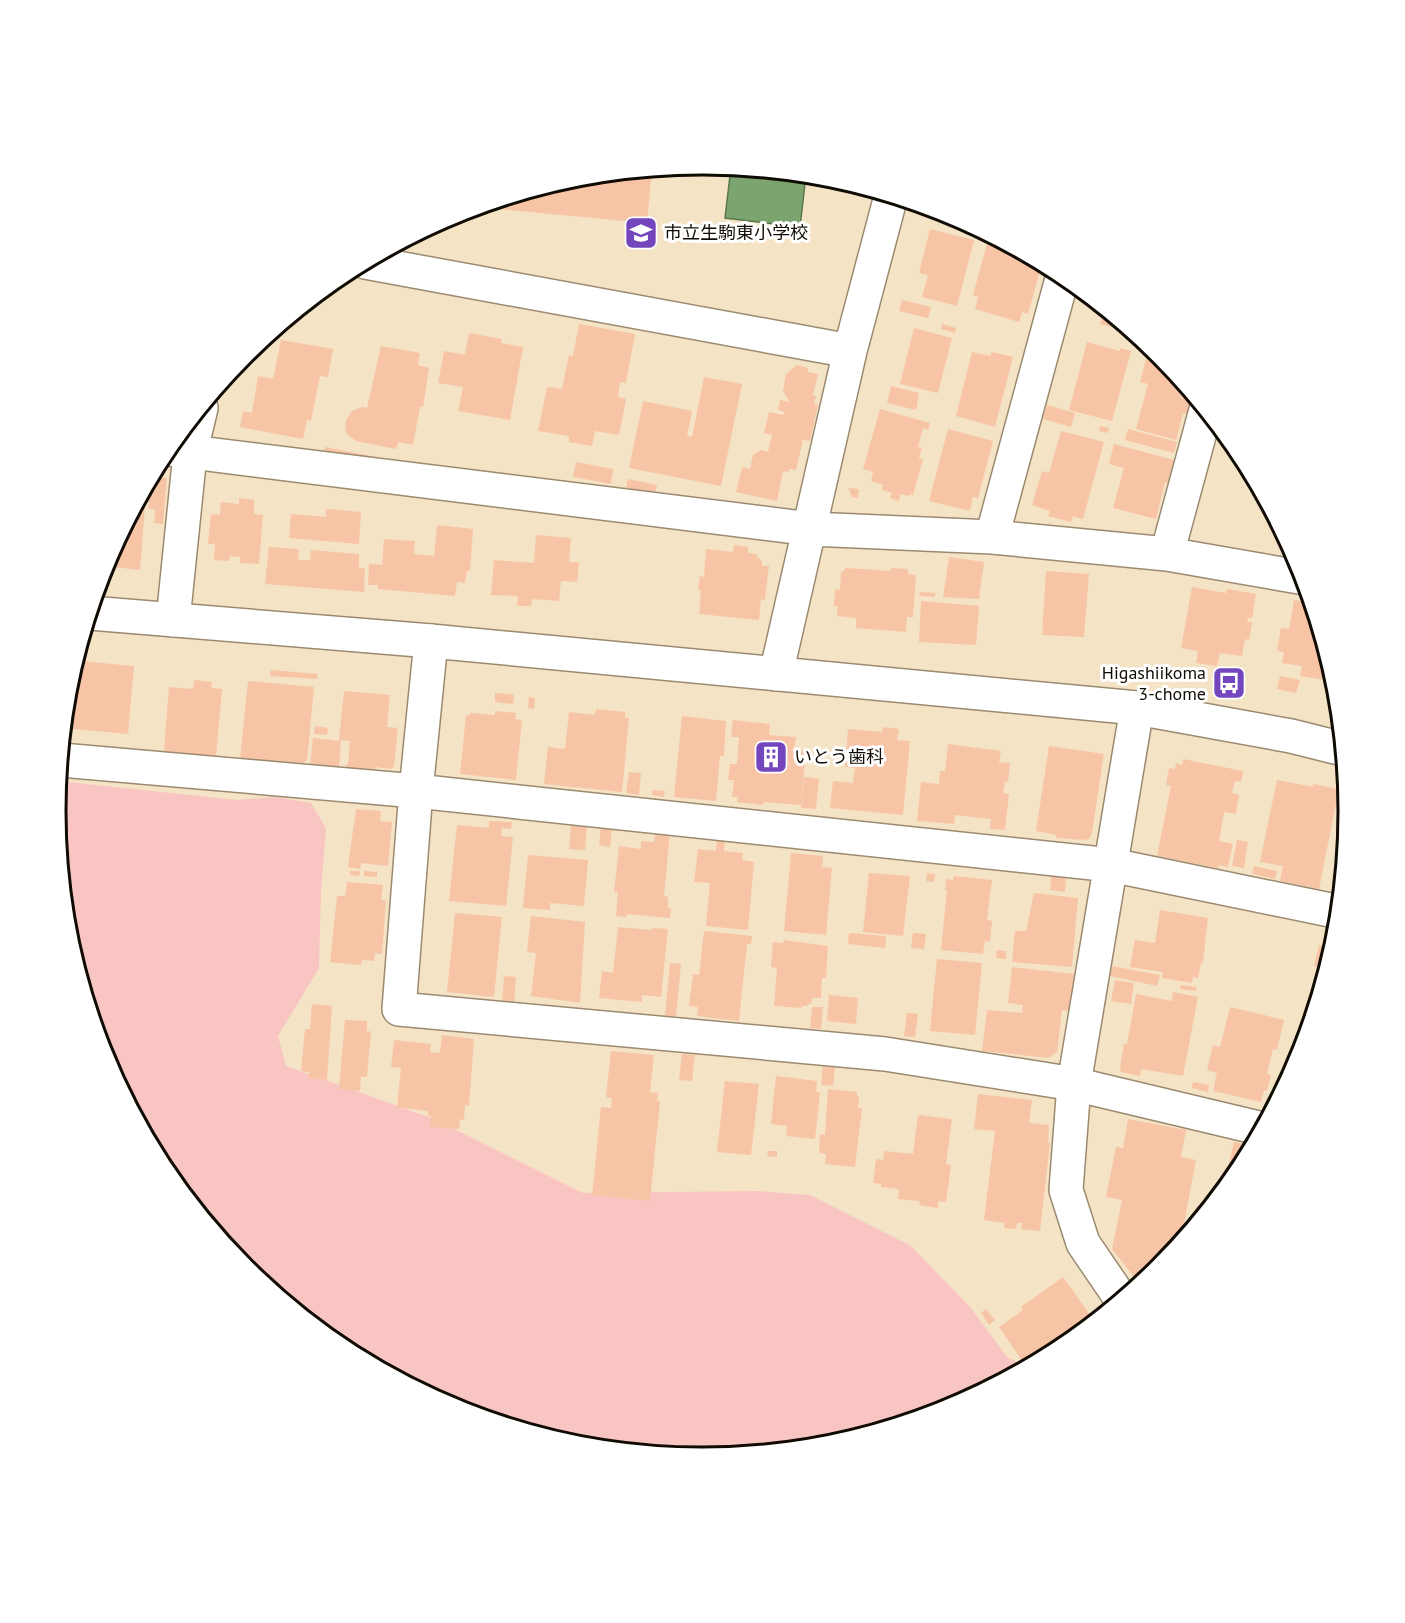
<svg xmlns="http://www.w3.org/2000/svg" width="1405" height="1623" font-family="'PT Sans','Noto Sans JP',sans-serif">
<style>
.green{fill:#f9c5c2}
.water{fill:#7ba46e;stroke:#5b764e;stroke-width:1.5}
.building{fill:#f7c4a6}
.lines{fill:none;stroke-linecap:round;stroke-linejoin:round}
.minor-casing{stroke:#9a8a6f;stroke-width:36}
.tertiary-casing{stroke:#9a8a6f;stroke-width:36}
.minor{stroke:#fff;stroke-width:33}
.tertiary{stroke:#fff;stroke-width:33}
.labels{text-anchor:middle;stroke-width:6;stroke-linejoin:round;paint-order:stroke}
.poi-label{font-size:18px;fill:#100b03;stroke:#fff;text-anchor:start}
.rim{fill:none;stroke:#100b03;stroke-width:3}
</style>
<rect width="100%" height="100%" fill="#f5e3c6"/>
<path class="green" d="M58,781L237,800L275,797L311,803L326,828L321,890L319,968L278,1036L286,1066L434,1119L583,1193L757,1191L810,1195L911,1246L971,1308L1007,1357L1028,1368L950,1409L828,1446L702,1458L576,1446L455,1409L343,1349L245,1269L164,1171L105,1059L68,937L56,811Z"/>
<path class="water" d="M731,167L806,175L800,227L725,218Z"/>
<path class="building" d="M652,169L647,223L477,207L577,177Z
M940,211L950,214L975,228L938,219Z
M930,229L974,240L957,306L922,297L928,275L919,273Z
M987,244L1028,256L1042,263L1028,314L1022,312L1019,322L975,309L978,297L973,295Z
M1092,298L1129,328L1128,331L1100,324L1104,310L1090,306Z
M902,300L931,307L928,318L899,311Z
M579,324L635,334L626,383L620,382L618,397L626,399L619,435L595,431L592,446L569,442V436L538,431L547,387L562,389L569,355L573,356Z
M942,324L956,328L955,333L941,329Z
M914,328L952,338L938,393L900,384Z
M469,333L502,339L501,343L523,347L510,420L458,411L463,387L438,383L444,351L465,355Z
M281,340L333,349L328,377L320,376L311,421L307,420L303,439L240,427L243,411L252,413L258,376L273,379Z
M1087,342L1120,351V348L1131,351L1112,421L1069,410Z
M381,346L420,353L418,365L429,368L423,407H420L413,445L398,442L396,449L356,441L348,435L345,429L346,420L352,411L362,407L367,408Z
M972,352L990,356L992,352L1013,357L995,427L956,416Z
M1146,359L1169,364L1189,389L1187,396L1190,398L1187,414L1183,413L1176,440L1136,429L1148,384L1140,382Z
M797,365L808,368V372L818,374L813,395L816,396L814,404L818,405L810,441L803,440L796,470L789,469V472L783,471L777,501L736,492L742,467L750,469L753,455L761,450L768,452L772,435L764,433L769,412L783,415L785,412L778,410L780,400L790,402L783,391L786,374Z
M704,377L742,384L721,486L629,468L643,401L692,411L687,436L692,437Z
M891,386L919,393L916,410L887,403Z
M1047,405L1075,413L1071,427L1043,419Z
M880,409L930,423L928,430L923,428L918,447L922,448L919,458L923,459L913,495L909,494V496L900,494L899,501L890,498L892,493L882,490L883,485L871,481L873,472L863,469Z
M1100,426L1109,428L1108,433L1099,431Z
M948,429L993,441L978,498L973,497L970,511L929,501Z
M1128,429L1177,442L1174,453L1125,440Z
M1061,431L1104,442L1083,519L1073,516L1071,522L1048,516L1050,511L1032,505L1042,471L1049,473Z
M1114,444L1174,460L1168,483L1165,482L1156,519L1113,508L1124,468L1109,464Z
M325,447L376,457L375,464L324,454Z
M576,462L613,469L611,484L573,477Z
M152,476L167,478L163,524L154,523L155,509H148Z
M628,479L657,485L655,494L626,488Z
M848,488L859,489L858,498L852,497Z
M239,498L254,500V514L263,515L259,564L240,563V557L230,556L229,561L214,560L215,544H208L211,514L220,515L221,502L239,504Z
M136,505L145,506L140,570L104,566Z
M326,509L361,512L359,544L289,538L291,514L326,517Z
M437,525L473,529L470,571H467L465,583L457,582L455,596L378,589V585H368L369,564L382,565L384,539L415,541L414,554L434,556Z
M536,535L571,538L569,562H579L577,582L561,581L559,601L532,599L531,606H517L518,596L491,595L494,560L534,563Z
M734,545L748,547V553L756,554L762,562V566H769L765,600L761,599L759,620L699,614L701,590H698L700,576L704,577L706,549L733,552Z
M269,547L299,549L298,560H310L311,550L359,554V568H365L364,592L265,584Z
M949,557L984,562L979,599L943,597Z
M846,568L891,571V568L908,569V574L916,575L913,617H907L906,632L856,628V618L837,616L838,606H834L835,589L840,590L841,573Z
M1046,571L1089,574L1084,637L1042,635Z
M1192,587L1226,593L1227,589L1256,594L1252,618H1248L1247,622H1252L1249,640L1245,639L1242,656L1220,653L1217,666L1196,663L1198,651L1181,648Z
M920,592L935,593V597L919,596Z
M1294,600L1312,603L1333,672L1332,681L1300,676L1302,666L1282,663L1284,652L1277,651L1281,628L1289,629Z
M921,601L979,606L976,645L919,642Z
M80,661L134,666L128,734L65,728L69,683V680L78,681Z
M271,670L318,674L317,679L270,676Z
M1280,676L1300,680L1296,693L1277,689Z
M194,680L212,682L211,688L222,689L216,756L164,751L169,687L193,689Z
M248,681L314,687L307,761H305L304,765L240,760Z
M344,691L390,695L387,727L398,728L394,767L391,769L375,767V771L346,769V764L348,765L350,741L339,740Z
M1327,692L1338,695L1339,702L1326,699Z
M495,693L514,695L513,704L495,702Z
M529,697L535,698L534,709L528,708Z
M596,709L625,712V718H629L622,792L544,784L548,747L565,749L569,712L595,715Z
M495,711L516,713L515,719L522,720L516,780L460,774L466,715H470V713L495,715Z
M682,716L726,721L724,756H720L716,801L674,797Z
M733,720L770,724L769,735L796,737L794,749L806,750L801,805L764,802L763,805L737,802L738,797H732L734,780H728L730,764H737L739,737H731Z
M315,726L328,728L327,735L314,734Z
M883,727L899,729L897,740L910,741L903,815L830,808L833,781L853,783L855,768L845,767L848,729L882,732Z
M313,738L341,741L339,767L310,765Z
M948,744L1001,751L999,762L1010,763L1008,782L1005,781L1003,793L1009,794L1005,830L990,829L991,819L955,815L954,824L917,821L921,782L939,784L940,771H945Z
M1049,746L1104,754L1092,833L1090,838L1085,840L1056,838V835L1036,831Z
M1183,759L1243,771L1241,782L1235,781L1232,793L1239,795L1236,814L1224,812L1219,841L1233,844L1228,867L1219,865L1218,868L1157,856L1171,786L1166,785L1169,768L1175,769L1176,763L1182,765Z
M629,772L641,773L639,795L626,793Z
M804,777L819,779L816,809L801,808Z
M1277,780L1313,787V784L1339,789L1319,889L1280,881L1283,866L1260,862Z
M653,790L665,791L664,797L652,795Z
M356,809L381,811L380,821L392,822L388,866L361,863L360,869L348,867Z
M489,821L512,822L511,829L502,828L501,836L513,837L506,906L449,901L457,825L489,828Z
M571,825L587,827L585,850L569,849Z
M601,827L612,828L610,847L599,845Z
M655,831L670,832L664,896L668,897V908H671L670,918L627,914L626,917L616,916L618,892H614L619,846L641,849V841L654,842Z
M717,840L725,841L724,851L743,853L742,860L754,862L748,930L706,926L710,883L694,882L698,849L716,851Z
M1237,840L1248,842L1244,868L1232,866Z
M791,853L823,856L822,867L832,868L826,935L784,931Z
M528,855L588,860L584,906L550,903V910L523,908Z
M1254,866L1277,871L1275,879L1252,874Z
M350,871H360L359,876L350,875Z
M364,871L377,872V877L364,876Z
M869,873L910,876L903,936L863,932Z
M927,873L935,874L934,882L926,881Z
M954,876L992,880L987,920L992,921L990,942L985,941L983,954L941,950L947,890H945L946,879L953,880Z
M1051,876L1066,877L1065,892L1050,890Z
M347,882L383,885L381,900L386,901L382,954L375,953L374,961L362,960L361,965L330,962L337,896H345Z
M1034,893L1078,898L1072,967L1012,962L1015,931H1026Z
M1160,910L1208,918L1203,963H1201L1198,978L1193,977L1192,983L1162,978L1163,972L1130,967L1135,940L1155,943Z
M455,913L502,917L494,997L447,992Z
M531,916L585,922L580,1003L531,996L536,953L527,952Z
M618,927L652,930L653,928L668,929L661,997L642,995V1002L599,998L602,971L613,973Z
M704,931L752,936L751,944H747L739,1021L697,1016L698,1007L689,1006L693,974L699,975Z
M849,933L886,936L885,948L848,944Z
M913,933L926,934L924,949L911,948Z
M784,940L828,946L826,978H822L821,998H812L811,1004H808L807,1006H801L802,1008L774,1006L777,968L771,967L773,942L783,943Z
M1319,945L1334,949L1314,1014L1309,1013L1320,967L1314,966Z
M997,950L1006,951V959L996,958Z
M937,959L982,963L975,1035L930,1031Z
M670,963L681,964L676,1016H665Z
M1112,966L1160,975L1157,986L1110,976Z
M1012,967L1074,974L1070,1011L1062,1010L1057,1052L1048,1058L982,1051L987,1010L1022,1013L1023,1005L1008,1003Z
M504,976L516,977L514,1003L502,1002Z
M1115,980L1134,983L1131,1004L1111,1001Z
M1181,985L1197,987L1196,991L1180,989Z
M1173,992L1198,997L1183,1076L1141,1069L1140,1076L1121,1072L1120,1067L1124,1044H1127L1136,994L1172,1001Z
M829,995L858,998L856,1024L827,1021Z
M312,1004L332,1006L327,1080L309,1078V1072L301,1071L305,1029H310Z
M812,1007H823L821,1029L810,1028Z
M1230,1007L1284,1020L1277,1050L1273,1049L1267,1074L1271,1075L1267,1091L1264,1090L1261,1102L1213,1091L1217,1073L1207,1070L1213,1045L1220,1047Z
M907,1013L918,1014L915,1037L904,1036Z
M345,1020L367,1021V1032L371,1031L367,1077H361L360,1091L339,1089Z
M442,1035L474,1039L469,1106L465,1105L464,1120L460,1119L459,1129L430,1127L431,1116H428V1111L397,1107L401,1068L391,1067L394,1040L431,1044L430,1052L440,1053Z
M611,1051L654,1055L650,1092L658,1093L657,1101H660L650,1201L592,1195L601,1107L611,1108L612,1098L606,1097Z
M682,1054L695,1055L692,1081L679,1080Z
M823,1066L835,1068L833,1086L821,1085Z
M776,1076L817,1081L816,1092L820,1093L815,1139L786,1136L787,1126L771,1124Z
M725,1081L759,1084L751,1155L717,1152Z
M1193,1082L1209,1085L1208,1092L1192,1088Z
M828,1089L857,1092V1096H859L858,1108H862L855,1167L825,1164L826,1154L819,1153L820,1134L825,1135Z
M1279,1089L1284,1090L1276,1105H1275Z
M978,1094L1032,1100L1029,1123L1049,1125L1048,1143H1050L1040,1231L1021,1229L1022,1223H1017L1016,1229L1004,1228L1005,1223L984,1220L995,1131L974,1129Z
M918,1115L952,1119L946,1164L951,1165L946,1202L938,1201V1208L919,1205L920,1201L898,1199L899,1189L881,1187V1184L873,1183L876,1159L883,1160L884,1151L913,1154Z
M1128,1119L1186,1130L1181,1157L1196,1160L1180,1245L1160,1269L1146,1281L1135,1278L1112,1249L1122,1200L1106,1197L1116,1147L1123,1148Z
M1234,1142L1254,1146L1240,1171L1222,1193Z
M768,1151H777V1157L767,1156Z
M1063,1277L1095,1322L1058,1352L1051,1342L1045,1346L1052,1355L1027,1368L999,1327L1023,1310L1021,1307Z
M986,1309L995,1320L989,1325L981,1313Z"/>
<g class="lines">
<defs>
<path id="minor" d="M365,262L850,351
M167,449L811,529L992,537L1167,554L1305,578
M992,537L1063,275
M1167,554L1206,410
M173,620L190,454L201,408
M431,641L416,791L399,1009L885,1054L1074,1084L1263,1129
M776,674L850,351L891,196
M61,760L416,791L1111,865L1340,912
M1123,1299L1119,1296L1083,1243L1066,1190L1074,1084L1137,708"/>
<path id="tertiary" d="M90,613L431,641L1137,708L1291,736L1343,749"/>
</defs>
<use href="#minor" class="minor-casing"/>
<use href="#tertiary" class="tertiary-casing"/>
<use href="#minor" class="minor"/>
<use href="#tertiary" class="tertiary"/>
</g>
<defs>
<symbol id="school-square" viewBox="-11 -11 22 22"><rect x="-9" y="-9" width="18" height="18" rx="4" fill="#7346be" stroke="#fff"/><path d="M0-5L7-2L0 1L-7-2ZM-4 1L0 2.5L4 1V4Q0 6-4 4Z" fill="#fff"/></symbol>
<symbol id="bus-square" viewBox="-11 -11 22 22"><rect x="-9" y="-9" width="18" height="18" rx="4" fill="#7346be" stroke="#fff"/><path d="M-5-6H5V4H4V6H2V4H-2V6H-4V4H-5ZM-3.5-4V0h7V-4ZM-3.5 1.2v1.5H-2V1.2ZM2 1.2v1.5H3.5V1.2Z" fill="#fff"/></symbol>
<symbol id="building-square" viewBox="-11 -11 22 22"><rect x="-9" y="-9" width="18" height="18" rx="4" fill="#7346be" stroke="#fff"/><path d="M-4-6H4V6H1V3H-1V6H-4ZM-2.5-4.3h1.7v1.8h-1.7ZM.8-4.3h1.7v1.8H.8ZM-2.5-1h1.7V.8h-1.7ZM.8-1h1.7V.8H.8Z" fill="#fff"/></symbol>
</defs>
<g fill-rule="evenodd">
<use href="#school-square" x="622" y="214" width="38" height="38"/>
<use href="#bus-square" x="1210" y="664" width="38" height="38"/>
<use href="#building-square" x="752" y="738" width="38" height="38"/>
</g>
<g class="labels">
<g class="poi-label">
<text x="664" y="239">市立生駒東小学校</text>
<text x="1206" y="679" text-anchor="end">Higashiikoma<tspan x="1206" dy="21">3-chome</tspan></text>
<text x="794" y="763">いとう歯科</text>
</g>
</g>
<path d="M0 0H1405V1623H0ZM66 811a636 636 0 1 1 1272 0a636 636 0 1 1-1272 0Z" fill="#fff" fill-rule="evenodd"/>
<path class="rim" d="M66 811a636 636 0 1 1 1272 0a636 636 0 1 1-1272 0Z"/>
</svg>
